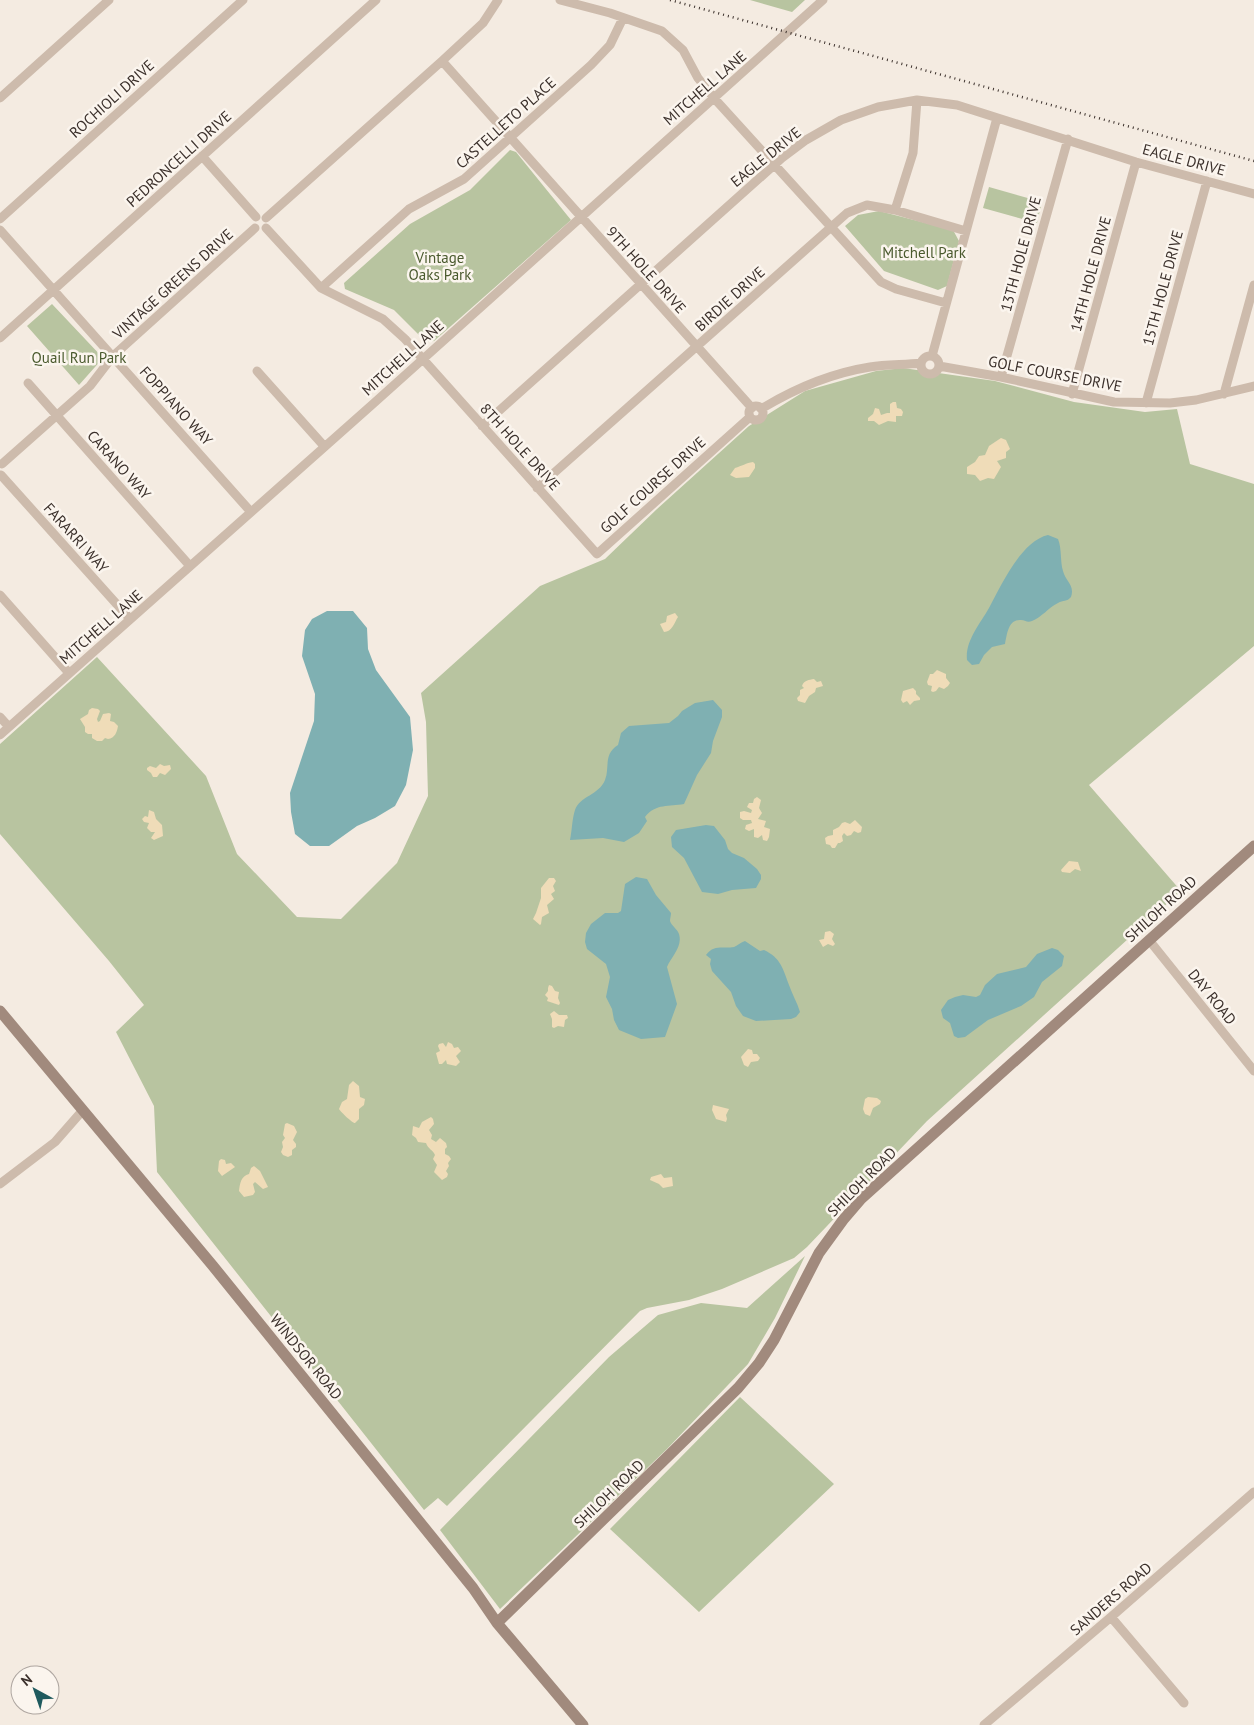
<svg xmlns="http://www.w3.org/2000/svg" width="1254" height="1725" font-family="'PT Sans',sans-serif">
<style>
.green{fill:#b8c4a0}
.sand{fill:#efdcb8}
.water{fill:#7fb0b2}
.lines{fill:none;stroke-linecap:round;stroke-linejoin:round}
.minor{stroke:#cdbbac;stroke-width:9}
.secondary{stroke:#a18a7d;stroke-width:11}
.rail{stroke:#3b302b;stroke-width:2.5;stroke-dasharray:1 4;stroke-linecap:butt}
.labels{text-anchor:middle;stroke-width:5;stroke-linejoin:round;paint-order:stroke}
.street-label{font-size:15px;fill:#3b302b;stroke:#fbf5ee}
.park-label{font-size:15px;fill:#4a5a2e;stroke:#fbf5ee}
</style>
<rect width="100%" height="100%" fill="#f4ebe1"/>
<path class="green" d="M750,0H805L792,12Z
M510,150L516,152L571,220L434,341L426,342L394,310L345,289L344,283L410,224L470,190Z
M989,187L1042,202L1037,223L983,208Z
M879,211L953,230L959,241L947,286L938,290L884,271L845,226L858,215Z
M52,304L103,358L79,385L27,326Z
M903,368L995,381L1074,402L1145,412L1177,409L1190,464L1254,484V646L1089,785L1181,891L927,1121L807,1247L794,1258L722,1289L689,1300L647,1308L640,1311L447,1506L438,1498L424,1510L157,1172L154,1106L116,1032L144,1005L109,961L0,834V744L97,657L206,776L237,854L297,917L341,919L397,863L428,796L426,722L421,693L540,586L605,559L657,509L749,426L805,391L876,371Z
M805,1256L775,1318L748,1364L667,1449L500,1609L440,1530L609,1357L658,1315L701,1303L747,1308Z
M740,1397L834,1484L699,1612L610,1529Z"/>
<path class="sand" d="M893,402H896L897,408L901,409L903,412L902,416H896V422L888,421L879,425L874,421H868V418L873,414L875,408L879,409L881,415L887,413H890V404Z
M1001,438L1006,440L1010,449L1006,452V458L997,461L1001,467L994,479L988,478L980,481L975,475L967,474V467L975,462L979,456L985,455L989,446Z
M753,462L755,464V468L749,477L736,478L730,475L735,468C742,466 746,463 753,462Z
M675,613L678,617C674,623 672,632 664,632L660,624L666,622L667,616Z
M937,670L946,674V678L950,683L948,686L944,689L939,687L936,691L933,692L931,691L932,686L928,685L927,682L930,674H933Z
M814,679L817,682L821,681L823,686L816,688L815,692L809,696L805,703L798,701L797,698L800,695V690L804,688L802,686C804,680 809,680 814,679Z
M913,688L916,691V694L920,698V700L914,701L910,705L907,701L903,703L901,700L903,691Z
M92,708L98,709L100,711L97,719L98,722L100,721L103,714L109,713L111,714L110,721L114,722L118,726C117,732 115,738 108,739L105,738L102,741H97L92,738V734H88L85,732V727L80,719L88,714L89,710Z
M160,764L164,766L170,765L171,769L165,775L160,773L157,777H153L151,773L147,770V768L150,766L156,768Z
M757,797L761,800L759,808L762,813L758,819L766,821L764,827L770,829L769,837L767,841L763,840L762,835L758,838L754,837V829L749,831L745,829L746,825L752,823L751,820H743L740,818V812L744,811L751,813L752,810L747,807L749,803H753L754,799Z
M149,810L154,812L156,819L162,825L163,836L154,840L151,838L155,832H151L147,828L149,823L144,822L142,819L145,816L148,817Z
M855,820L862,827L861,832L858,833L854,831L851,835L847,836L844,833L842,836L843,841L840,843H838L835,848H832L830,845L826,844L825,838L828,836L833,835V830L839,827L842,823L845,822L850,824Z
M1069,861L1078,862L1081,871L1075,869L1070,873L1062,872L1061,870Z
M549,878H554L556,881L553,886L555,891L551,894L554,899L547,905L549,913L542,917L541,924L540,925L533,919L536,913L541,898V888Z
M830,931L834,934L832,939L835,944L833,946L828,944L823,947L819,940L824,939L825,932Z
M549,985L552,986L555,991L559,992L558,998L560,1003L559,1005L547,1001L548,998L545,995L548,991V988Z
M554,1011L559,1015H567L568,1018L565,1020L564,1027L558,1026L554,1028L552,1027V1019L550,1014Z
M448,1042L452,1044L454,1048L458,1047L461,1051L456,1056L460,1062L456,1066L447,1064L446,1060L442,1064H439L436,1053L440,1051L438,1046L439,1044L443,1043L446,1047Z
M748,1049L752,1050L753,1054H757L760,1058L758,1061L751,1062L748,1067L744,1065L741,1057Z
M353,1081L359,1086L360,1097L365,1099L364,1105L359,1109V1119L355,1123C352,1123 341,1112 339,1109L342,1102L347,1099L349,1085Z
M868,1097L877,1098L881,1101L880,1104L873,1108L870,1116L865,1114L863,1109L865,1099Z
M713,1105L729,1109L726,1115L727,1119L726,1122L716,1119L712,1110Z
M431,1117L433,1119L434,1124L429,1130L432,1135L431,1139L436,1142L440,1138L446,1143L447,1147L445,1149V1154L449,1156L451,1159L448,1163L449,1166L446,1171L448,1174L447,1177L442,1180L434,1172L437,1165L433,1159L435,1155C433,1150 428,1149 426,1143L418,1142L416,1138L412,1135L413,1126L419,1128L422,1122Z
M287,1123L294,1126L297,1132L293,1140L296,1144V1147L292,1150V1155L288,1157L283,1155L281,1152L283,1147L282,1142L285,1138L283,1135L285,1124Z
M221,1159L225,1160L226,1164L231,1163L235,1167L222,1176L218,1171L219,1161Z
M254,1166L260,1171L268,1187L263,1189L255,1182L253,1184L255,1192L253,1195L244,1197L239,1191C240,1183 241,1176 249,1174L251,1168Z
M661,1174L664,1178L672,1177L673,1186L663,1188L659,1184L650,1180L651,1177Z"/>
<path class="water" d="M1048,535L1058,539C1062,549 1060,561 1063,571C1066,582 1075,585 1071,597C1067,602 1063,600 1058,603C1048,608 1042,617 1032,621C1027,623 1025,620 1021,620C1008,619 1007,635 1005,644L992,647L984,655L979,664L972,665L967,660C965,641 980,624 989,608C1001,586 1021,541 1048,535Z
M327,611H353L367,628L368,649L376,670L410,717L413,750L406,785L395,806L375,818L357,826L329,846H310L295,834L291,812L290,793L314,721L315,694L302,656L305,630L312,619Z
M713,700L722,710V717L713,741L711,753L697,775L684,804C669,807 656,803 645,817L647,821L639,833L624,842L603,838L570,840C572,831 572,819 575,810C580,796 599,795 605,780C610,768 603,754 618,745L621,733L629,726L669,723L678,716L682,711L695,703Z
M706,825L714,826L725,840L728,849L732,853L744,858L757,869L761,875V879L756,888L732,890L718,894L702,892L684,858L672,847L671,837L676,830Z
M636,877L647,879L656,895L671,913C671,916 670,918 670,921C671,925 678,930 679,934C683,947 671,957 667,967L677,1004L665,1037L641,1039L619,1030L614,1020L612,1009L606,997L610,977L606,964L587,949L585,942L586,933L591,924L605,913H618L621,911L625,884Z
M745,941L760,951L764,950C781,958 783,969 789,985C792,994 797,1002 800,1012L796,1017L791,1019L756,1021L743,1016L736,1006L731,992L712,971L710,964L711,959L706,955C714,944 723,949 734,947C737,946 741,942 745,941Z
M1052,948L1058,950L1064,956L1062,966L1042,982L1034,997L1021,1006L988,1020L965,1037L958,1038L954,1036L950,1023L943,1018L941,1010L948,1000L955,997L963,995L976,997L980,995L985,985L997,974L1026,967L1037,954Z"/>
<g class="lines">
<path class="minor" d="M560,0L610,13L662,31L683,50L698,78L713,97L881,282L896,289L946,303
M442,61L752,408
M0,98L109,0
M202,156L256,217
M895,210L913,153L917,100
M266,218L442,61L483,23L498,0
M0,219L243,0
M266,228L321,288L383,319L405,339L597,554L750,417
M0,230L251,512
M321,288L409,209L464,179L591,65L610,45L623,18
M0,338L376,0
M932,356L997,118
M921 365a9 9 0 1 1 18 0a9 9 0 1 1-18 0Z
M939,366L1001,377L1114,402L1170,403L1196,400L1254,386
M257,371L324,446
M1001,377L1068,139
M28,383L190,566
M1072,394L1136,162
M1224,394L1254,285
M1146,403L1207,181
M749 413a7 7 0 1 1 14 0a7 7 0 1 1-14 0Z
M761,409C794,389 832,373 870,367C887,364 904,365 921,363
M482,426L782,158L806,140L841,120L878,107L917,100L957,105L1136,162L1254,194
M2,464L90,386L113,356L255,228
M1,475L130,619
M537,488L847,213L867,205L895,210L966,231
M0,595L69,673
M0,717L9,727
M0,735L374,403L823,0
M1149,940L1254,1071
M0,1184L55,1142L83,1110
M1111,1617L1184,1703
M984,1725L1111,1617L1254,1492"/>
<path class="secondary" d="M0,1011L213,1266L473,1588L497,1623L583,1725
M497,1623L738,1388L759,1363L774,1340L819,1253L843,1220L861,1199L1254,846"/>
<path class="rail" d="M670,0L1254,161"/>
</g>
<g class="labels">
<g class="street-label">
<text transform="translate(705 88) rotate(-41)" y="5">MITCHELL LANE</text>
<text transform="translate(112 99) rotate(-42)" y="5">ROCHIOLI DRIVE</text>
<text transform="translate(506 123) rotate(-42)" y="5">CASTELLETO PLACE</text>
<text transform="translate(766 157) rotate(-39)" y="5">EAGLE DRIVE</text>
<text transform="translate(179 159) rotate(-42)" y="5">PEDRONCELLI DRIVE</text>
<text transform="translate(1184 160) rotate(15)" y="5">EAGLE DRIVE</text>
<text transform="translate(1021 254) rotate(-75)" y="5">13TH HOLE DRIVE</text>
<text transform="translate(646 270) rotate(48)" y="5">9TH HOLE DRIVE</text>
<text transform="translate(1091 274) rotate(-75)" y="5">14TH HOLE DRIVE</text>
<text transform="translate(173 284) rotate(-42)" y="5">VINTAGE GREENS DRIVE</text>
<text transform="translate(1163 288) rotate(-75)" y="5">15TH HOLE DRIVE</text>
<text transform="translate(730 299) rotate(-42)" y="5">BIRDIE DRIVE</text>
<text transform="translate(403 358) rotate(-42)" y="5">MITCHELL LANE</text>
<text transform="translate(1055 374) rotate(11)" y="5">GOLF COURSE DRIVE</text>
<text transform="translate(176 406) rotate(48)" y="5">FOPPIANO WAY</text>
<text transform="translate(520 447) rotate(48)" y="5">8TH HOLE DRIVE</text>
<text transform="translate(119 465) rotate(48)" y="5">CARANO WAY</text>
<text transform="translate(653 485) rotate(-42)" y="5">GOLF COURSE DRIVE</text>
<text transform="translate(76 538) rotate(48)" y="5">FARARRI WAY</text>
<text transform="translate(101 627) rotate(-41)" y="5">MITCHELL LANE</text>
<text transform="translate(1161 909) rotate(-42)" y="5">SHILOH ROAD</text>
<text transform="translate(1212 997) rotate(51)" y="5">DAY ROAD</text>
<text transform="translate(862 1182) rotate(-45)" y="5">SHILOH ROAD</text>
<text transform="translate(306 1357) rotate(51)" y="5">WINDSOR ROAD</text>
<text transform="translate(609 1494) rotate(-44)" y="5">SHILOH ROAD</text>
<text transform="translate(1111 1599) rotate(-41)" y="5">SANDERS ROAD</text>
</g>
<g class="park-label">
<text x="924" y="258">Mitchell Park</text>
<text x="440" y="263">Vintage<tspan x="440" dy="17">Oaks Park</tspan></text>
<text x="79" y="363">Quail Run Park</text>
</g>
</g>
<g transform="translate(35 1690) rotate(320)"><circle r="24" fill="#fbf5ee" stroke="#aea6a0"/>
<path d="M0-4L9 19L0 12L-9 19Z" fill="#1f5a5e"/>
<text y="-8" font-size="14" font-weight="bold" text-anchor="middle" fill="#3b302b">N</text>
</g>
</svg>
